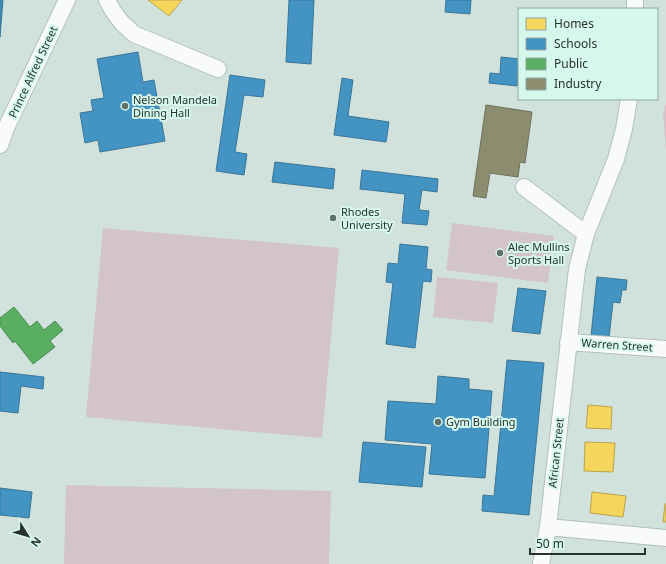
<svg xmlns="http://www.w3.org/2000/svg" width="666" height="564" font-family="'Noto Sans',sans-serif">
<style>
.green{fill:#d3c4ca}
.homes{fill:#f6d55c;stroke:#b8a44e}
.schools{fill:#4393c3;stroke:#3a7697}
.public{fill:#5aae61;stroke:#4a8952}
.industry{fill:#8c8c6e;stroke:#6d715b}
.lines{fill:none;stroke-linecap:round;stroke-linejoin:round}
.minor-casing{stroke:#b2c0bb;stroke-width:18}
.minor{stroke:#f8fbfa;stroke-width:16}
.poi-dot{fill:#62706c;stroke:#d6f7ec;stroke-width:1.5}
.labels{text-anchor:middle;stroke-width:4;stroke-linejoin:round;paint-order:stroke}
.street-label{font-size:11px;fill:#26332f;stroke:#d6f7ec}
.poi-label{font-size:11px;fill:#26332f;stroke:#d6f7ec;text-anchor:start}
</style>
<rect width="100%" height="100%" fill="#d1e2dc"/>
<path class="green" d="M666,103V150L663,114Z
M452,223L554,236L548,283L446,270Z
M103,228L339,248L322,438L86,417Z
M437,277L498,283L493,323L433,317Z
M66,485L331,491L329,564H64Z"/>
<path class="homes" d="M148,0H182L169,16Z
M588,405L612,407L611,429L586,428Z
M585,442L615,443L613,472L584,471Z
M592,492L626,496L623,517L590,513Z
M665,504H666V522H663Z"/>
<path class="schools" d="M0,0H3L0,37Z
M289,0H314L311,64L286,62Z
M446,0H471L470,14L445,12Z
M138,52L143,82L154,80L165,141L100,152L98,140L85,143L80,113L93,111L91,100L104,98L97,59Z
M501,57L519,59L517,86L489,83L490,73L500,74Z
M230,75L265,80L263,97L244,95L235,152L247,154L244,175L216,171Z
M342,78L353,80L348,116L389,122L386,142L334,135Z
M275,162L335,169L333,189L272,182Z
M362,170L438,179L437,192L422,190L419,210L429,211L427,225L402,223L405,194L360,189Z
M400,244L428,247L426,269L432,270L431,282L423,281L415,348L386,344L393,283L386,282L388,263L398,264Z
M597,277L627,280L626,290H622L620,303L613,302L609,338L591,336Z
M518,288L546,291L540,334L512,331Z
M507,360L544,363L529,515L482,511L483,495L494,496Z
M0,372L44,377L43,389L21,386L18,413L0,411Z
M438,376L469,379V389L492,391L485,478L429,474L432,444L385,440L388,401L436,404Z
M363,442L426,447L422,487L359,482Z
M0,488L32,492L29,518L0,515Z"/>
<path class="public" d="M14,307L30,327L37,321L44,330L55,321L63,330L50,341L55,347L33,364L15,341L13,343L0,326V318Z"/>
<path class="industry" d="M486,105L532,112L525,163L520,162L518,177L490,173L486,198L473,196Z"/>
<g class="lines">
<defs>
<path id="minor" d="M107,0L113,11L122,23L134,34L218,69
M635,0V9
M0,145L6,128L67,0
M524,187L586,234
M568,342L666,349
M548,527L666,538
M541,564L548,527L577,269L586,234L616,159L624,129L629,99"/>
</defs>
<use href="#minor" class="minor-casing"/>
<use href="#minor" class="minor"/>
</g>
<g class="poi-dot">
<circle cx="125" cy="106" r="4"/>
<circle cx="333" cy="218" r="4"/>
<circle cx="500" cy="253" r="4"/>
<circle cx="438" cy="422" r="4"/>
</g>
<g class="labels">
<g class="street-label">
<text transform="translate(33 72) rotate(-65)" y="4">Prince Alfred Street</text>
<text transform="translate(617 345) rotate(4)" y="4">Warren Street</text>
<text transform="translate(556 453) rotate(-84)" y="4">African Street</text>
</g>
<g class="poi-label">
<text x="133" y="104">Nelson Mandela<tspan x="133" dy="13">Dining Hall</tspan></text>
<text x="341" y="216">Rhodes<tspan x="341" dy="13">University</tspan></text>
<text x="508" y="251">Alec Mullins<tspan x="508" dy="13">Sports Hall</tspan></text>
<text x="446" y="426">Gym Building</text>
</g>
</g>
<rect x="518" y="8" width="140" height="92" fill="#d6f7ec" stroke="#90a9a0"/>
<rect x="526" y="18" width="20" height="12" fill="#f6d55c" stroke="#90a9a0"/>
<text x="554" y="28" font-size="12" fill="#26332f">Homes</text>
<rect x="526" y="38" width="20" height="12" fill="#4393c3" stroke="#90a9a0"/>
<text x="554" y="48" font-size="12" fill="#26332f">Schools</text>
<rect x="526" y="58" width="20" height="12" fill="#5aae61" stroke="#90a9a0"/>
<text x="554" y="68" font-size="12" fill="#26332f">Public</text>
<rect x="526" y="78" width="20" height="12" fill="#8c8c6e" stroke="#90a9a0"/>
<text x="554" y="88" font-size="12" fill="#26332f">Industry</text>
<g transform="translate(28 536) rotate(127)" stroke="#d6f7ec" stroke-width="3" paint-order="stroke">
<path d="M0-3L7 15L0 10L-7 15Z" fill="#26332f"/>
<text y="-6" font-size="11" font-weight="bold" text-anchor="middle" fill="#26332f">N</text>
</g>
<path d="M530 548v6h115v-6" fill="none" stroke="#26332f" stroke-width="2"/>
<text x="536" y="548" font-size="12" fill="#26332f" stroke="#d6f7ec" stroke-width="3" paint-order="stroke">50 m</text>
</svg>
